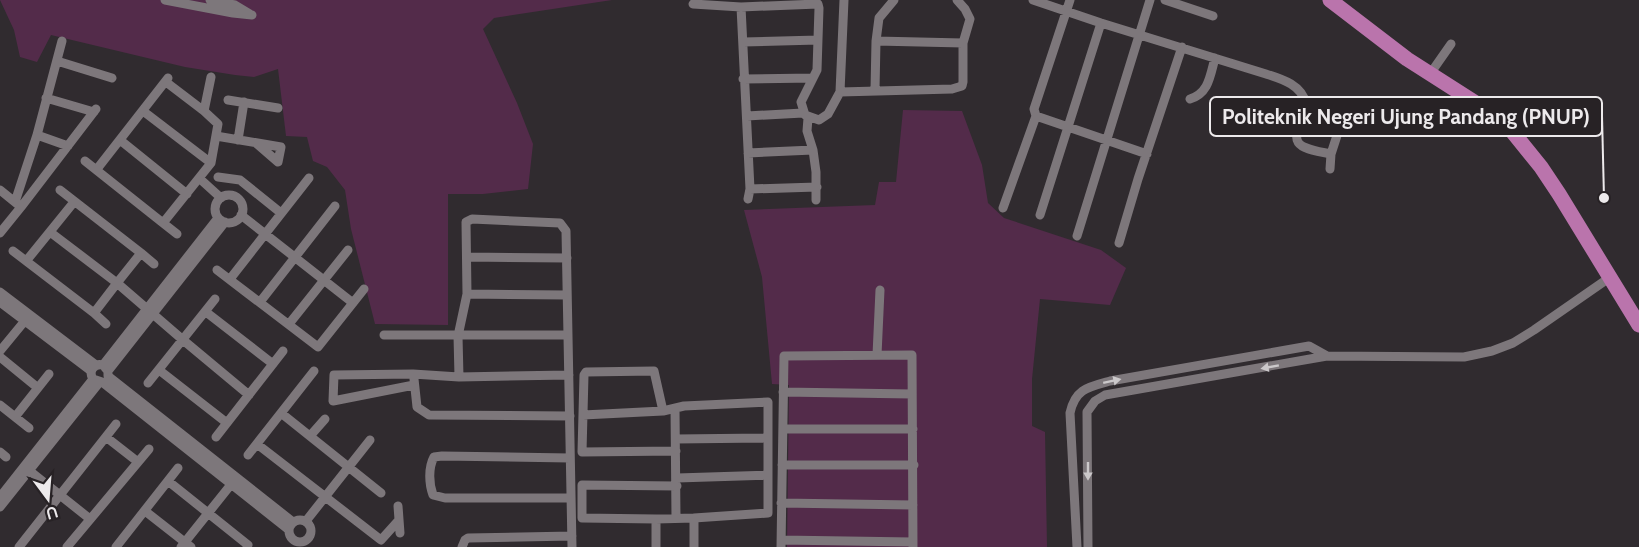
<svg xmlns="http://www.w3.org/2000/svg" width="1639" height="547" font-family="Cabin,sans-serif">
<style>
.green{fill:#532b4a}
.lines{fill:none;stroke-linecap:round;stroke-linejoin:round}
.minor{stroke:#7d777b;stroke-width:9}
.primary{stroke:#ba74ac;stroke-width:15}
.oneway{fill:#cbc8ca}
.leader{fill:none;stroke:#edeaec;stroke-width:2}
.callout-dot{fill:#edeaec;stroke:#272225;stroke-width:2}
.callout{fill:#272225;stroke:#edeaec;stroke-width:2}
.callout-label{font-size:21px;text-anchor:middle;font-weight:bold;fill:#edeaec}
</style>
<rect width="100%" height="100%" fill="#302b2f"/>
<path class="green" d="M0,0H612L494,18L483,29L517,103L533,144L528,189L483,194H448V325L375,324L351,229L345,190L327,167L313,161L307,137L286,136L278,69L254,77L235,75L185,67L51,35L37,62L20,57L14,30Z
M903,110L962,111L982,165L988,203L1004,218L1101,250L1126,268L1110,305L1040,299L1032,379V426L1045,432L1047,547H787L789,385L772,384L762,277L744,210L875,205L879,182H896Z"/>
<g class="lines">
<path class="minor" d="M165,0L233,13L252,15
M210,0L235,5L250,14
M1033,0L1101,23L1266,74C1282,79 1302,85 1306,104C1294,142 1286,146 1331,154
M1165,0L1213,16
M693,4L741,7L818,4L819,8L817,70L801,102L805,115L819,120L828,114L840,92L844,0
M741,7L750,189L748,199
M876,41L879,18L894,0
M743,42L818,40
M57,61L112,78
M1430,74L1451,44
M743,79L813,78
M166,82L204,111
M875,90L876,41L963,43
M840,92L952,89L962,86L963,82V43L970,19L965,9L957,0
M46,98L94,112
M1190,99C1209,93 1210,76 1215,58
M228,100L278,108
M143,111L211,163
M1303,112L1339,128
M747,116L803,113
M1036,116L1147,154
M808,118L807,131L813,150
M37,135L68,146
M216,136L281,147L278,162L256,143
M120,140L187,194
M238,140L244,102
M748,153L813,150L816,172V200
M85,161L163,223
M97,169L168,78
M1330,169L1331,154L1343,117
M218,177L240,180L281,213
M199,178L211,163L218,124L204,111L211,77
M750,189L817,187
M0,190L21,207L0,233
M60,190L141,253
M215 209a14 14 0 1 1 28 0a14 14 0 1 1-28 0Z
M15,202L37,135L62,41
M21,207L96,109
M1003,208L1036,116L1034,109L1070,0
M241,215L353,303
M1040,215L1101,23
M50,232L117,283L141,253L154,264
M177,234L163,223L199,178L221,198
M1077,236L1150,0
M1119,243L1138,179L1182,47
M13,251L94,313
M467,257L567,258
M27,260L74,202
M217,270L318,347L364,289
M230,279L309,178
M0,292L96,365
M467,294L567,295
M0,302L91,371
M260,302L335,206
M206,312L273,364
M106,324L94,313L117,283L183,340L249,395
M289,324L348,250
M384,335H568
M0,351L28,317
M877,355L880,290
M0,357L38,388
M103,365L108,371V376L293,522
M159,370L227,423
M108,371L225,222
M459,377L458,336L467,294L466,222L472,219L560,223L566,231L572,547
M93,379L102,382L289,530
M93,379C88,371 94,363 103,365L218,218
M414,379L417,407L429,415L570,416
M148,383L215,299
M414,385L333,401L334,375L413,374L459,377L569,375
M783,392L912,394
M0,405L29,428
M675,408L676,518
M281,413L381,493
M583,415L663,411
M15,417L49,374
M783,429H913
M310,436L325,419
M106,437L138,462
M216,437L283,351
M676,439L768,438
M257,444L381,540L399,520
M676,451L582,452L584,375L586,372L654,371L663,411L684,406L768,402V513L694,518
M0,452L6,457
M248,455L314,371
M570,458L442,456L434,457C428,468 429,484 433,495L445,498H571
M782,465H914
M26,468L90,519
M677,478L768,475
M168,481L248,545L247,547
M677,486L582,485V518L656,519L694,518V547
M0,497L93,379
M781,503L913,505
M398,506L400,533
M0,507L99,383
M145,511L191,547
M656,519V547
M289 531a11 11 0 1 1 22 0a11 11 0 1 1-22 0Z
M306,521L370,440
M781,540L913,542
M19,547L116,424
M67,547L149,449
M116,547L178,468
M181,547L233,482
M462,547L465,540L468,538L572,536
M781,547L784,356L912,355L913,547
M1077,547L1070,413C1075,389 1088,387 1110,381L1309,346L1327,356
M1088,547L1087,412L1095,401L1105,395L1327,356L1464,357L1492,351L1513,343L1534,330L1609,278"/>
<path class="primary" d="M1330,0L1407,59L1490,112L1507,125L1541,167L1559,194L1639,325"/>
</g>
<defs><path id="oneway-solid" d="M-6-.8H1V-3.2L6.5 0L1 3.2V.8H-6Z" transform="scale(1.5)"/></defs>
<g class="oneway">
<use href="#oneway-solid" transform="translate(1270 367) rotate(170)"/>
<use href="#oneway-solid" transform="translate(1112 381) rotate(-12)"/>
<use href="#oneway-solid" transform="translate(1088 471) rotate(90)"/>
</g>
<path class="leader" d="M1604 198L1602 116"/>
<circle class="callout-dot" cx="1604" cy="198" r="6"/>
<rect class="callout" x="1210" y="97" width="392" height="39" rx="6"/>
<g class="callout-label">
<text x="1406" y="124">Politeknik Negeri Ujung Pandang (PNUP)</text>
</g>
<g transform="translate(48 499) rotate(164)" stroke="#272225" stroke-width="4.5" paint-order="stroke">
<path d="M0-4.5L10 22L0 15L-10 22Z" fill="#edeaec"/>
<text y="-9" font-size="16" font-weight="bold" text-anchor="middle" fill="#edeaec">U</text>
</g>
</svg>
